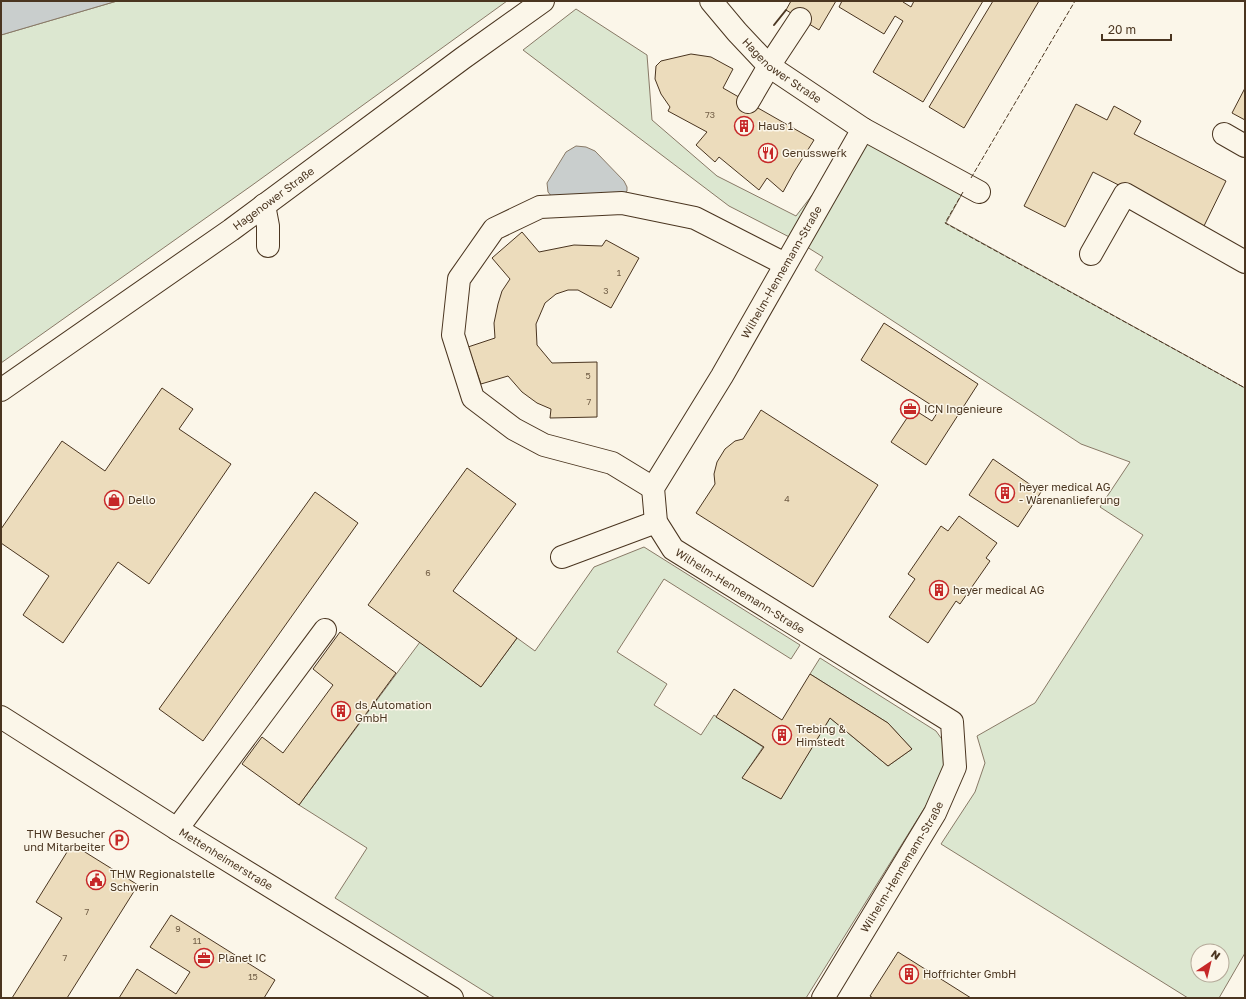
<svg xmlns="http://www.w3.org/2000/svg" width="1246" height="999" font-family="'Golos Text',sans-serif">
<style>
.green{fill:#dce7d0;stroke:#887966;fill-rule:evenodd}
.water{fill:#c9cecd;stroke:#887966}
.building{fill:#ecdcbc;stroke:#4a3520}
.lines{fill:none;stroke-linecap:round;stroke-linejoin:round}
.minor-casing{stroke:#4a3520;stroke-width:24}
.minor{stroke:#fbf6e9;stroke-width:22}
.fence{stroke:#4a3520;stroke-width:1;stroke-dasharray:5 2;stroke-linecap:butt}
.wall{stroke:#4a3520;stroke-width:2}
.labels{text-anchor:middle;stroke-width:3;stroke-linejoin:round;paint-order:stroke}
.number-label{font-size:9px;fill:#725f47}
.street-label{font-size:11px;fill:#4a3520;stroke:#fbf6e9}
.poi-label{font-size:11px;fill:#4a3520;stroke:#fbf6e9;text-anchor:start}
</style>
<rect width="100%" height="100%" fill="#fbf6e9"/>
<path class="green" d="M117,1H507L251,186L1,363V35Z
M576,9L647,55L652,120L717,176L796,216L863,129L967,185L946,223L1245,388V953L1219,998H1188L941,844L975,792L985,763L977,736L1035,703L1143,535L1100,507L1130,462L1081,444L815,270L823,257L799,242L729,206L523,50ZM1198,951H1222V975H1198Z
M644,547L800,645L791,659L664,579L617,652L667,684L654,705L701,735L714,715L763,747L743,777L781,798L830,718L888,766L912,749L888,723L810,674L820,658L936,731L949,749L945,775L806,998H495L335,898L367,848L299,805L420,642L481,687L517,638L535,651L594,567Z"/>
<path class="water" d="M1,1H117L1,35Z
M576,146L586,147L595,151L624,181L627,187V191L622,195L553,198L548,192L547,183L566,152Z"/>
<path class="building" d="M791,1H836L819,30L786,10Z
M842,1H903V2L911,7L914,1H983L923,102L873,72L903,21L895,16L884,34L839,7Z
M993,1H1039L964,128L929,107Z
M691,54L711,57L733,69L723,88L814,140L794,172L783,192L767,178L759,190L719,157L715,162L696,145L707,132L668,111L670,107L661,94L655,79L656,66L661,61Z
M1245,88V120L1232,113Z
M1076,104L1107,120L1114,106L1141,121L1134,134L1226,181L1203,228L1093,172L1065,227L1024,206Z
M522,232L539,252L574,245L602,246L606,240L639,258L611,308L578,290H568L556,294L545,303L536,324L537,345L552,363L597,362V417L550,418L551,409L537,403L522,392L508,376L481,384L468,347L495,338L494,323L498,304L502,291L510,279L492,258Z
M884,323L978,384L926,465L891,442L913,409L932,421L939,410L861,360Z
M162,388L193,409L179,429L231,464L149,584L118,562L63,643L23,615L49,576L1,543V529L62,441L105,471Z
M761,410L878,485L813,587L696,513L715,484L714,474L717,462L725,449L735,441L743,439Z
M993,459L1041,492L1018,527L969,495Z
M467,468L516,504L453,591L517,638L481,687L368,605Z
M315,492L358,523L203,741L159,709Z
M959,516L997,543L986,558L990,561L960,604L956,601L928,643L889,617L915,579L908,574L941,526L948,531Z
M340,632L396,673L299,805L242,764L262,737L283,753L333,685L313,669Z
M810,674L888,723L912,749L888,766L830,718L781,799L742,778L764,747L716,717L734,689L782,720Z
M72,844L138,885L67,998H12L62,918L36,902Z
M171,915L275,980L264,998H119L137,969L176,994L190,972L150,947Z
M898,952L971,998H873L870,996Z"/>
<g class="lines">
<defs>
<g id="minor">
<path id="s1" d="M711,1L737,32L769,66L863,129L979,192"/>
<path d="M748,102L769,66L800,19"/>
<path d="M1224,134L1245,146"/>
<path d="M264,205L268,226V246"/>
<path d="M1091,254L1125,194L1245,262"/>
<path id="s2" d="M1,390L231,230L463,58L543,1"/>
<path d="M653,488L612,463L544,445L514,429L473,398L453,335L459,279L494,229L540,207L622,203L695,218L785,264"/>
<path d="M562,557L656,522"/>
<path id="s3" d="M1,717L177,829L452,998"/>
<path d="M177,829L325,630"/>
<path id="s4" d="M823,998L935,813L955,767L952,722L673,549L656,522L653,488L722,376L863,129"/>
</g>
</defs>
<use href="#minor" class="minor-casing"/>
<use href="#minor" class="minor"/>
<path class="fence" d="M971,178L1075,1
M963,192L945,223L1245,388"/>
<path class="wall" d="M774,25L786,10"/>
</g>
<defs>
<symbol id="building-ring" viewBox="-11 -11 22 22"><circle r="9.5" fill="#fbf6e9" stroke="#c62828" stroke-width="1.5"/><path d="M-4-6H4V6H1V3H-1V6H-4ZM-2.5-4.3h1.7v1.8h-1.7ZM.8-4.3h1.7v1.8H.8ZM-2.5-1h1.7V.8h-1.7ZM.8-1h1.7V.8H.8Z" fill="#c62828"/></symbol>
<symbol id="restaurant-ring" viewBox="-11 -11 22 22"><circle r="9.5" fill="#fbf6e9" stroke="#c62828" stroke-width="1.5"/><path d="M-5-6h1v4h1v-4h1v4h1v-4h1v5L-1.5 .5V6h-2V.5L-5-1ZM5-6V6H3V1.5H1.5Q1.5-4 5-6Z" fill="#c62828"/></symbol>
<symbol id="office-ring" viewBox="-11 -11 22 22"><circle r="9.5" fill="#fbf6e9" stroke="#c62828" stroke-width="1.5"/><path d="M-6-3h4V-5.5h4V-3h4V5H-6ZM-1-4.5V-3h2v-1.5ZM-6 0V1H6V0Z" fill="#c62828"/></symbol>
<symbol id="shop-ring" viewBox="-11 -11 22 22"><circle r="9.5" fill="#fbf6e9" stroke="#c62828" stroke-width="1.5"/><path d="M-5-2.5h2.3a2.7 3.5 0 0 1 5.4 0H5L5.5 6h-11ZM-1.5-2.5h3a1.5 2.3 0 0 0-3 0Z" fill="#c62828"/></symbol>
<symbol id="parking-ring" viewBox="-11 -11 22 22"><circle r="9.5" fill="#fbf6e9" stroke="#c62828" stroke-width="1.5"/><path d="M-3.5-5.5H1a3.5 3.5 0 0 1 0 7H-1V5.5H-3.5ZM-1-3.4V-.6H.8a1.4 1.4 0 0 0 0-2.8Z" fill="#c62828"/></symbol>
<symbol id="civic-ring" viewBox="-11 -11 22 22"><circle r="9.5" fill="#fbf6e9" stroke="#c62828" stroke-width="1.5"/><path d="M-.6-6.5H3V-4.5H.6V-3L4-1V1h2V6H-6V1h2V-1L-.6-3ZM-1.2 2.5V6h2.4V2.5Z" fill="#c62828"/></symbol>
</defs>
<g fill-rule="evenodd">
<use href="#building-ring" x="733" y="115" width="22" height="22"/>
<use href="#restaurant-ring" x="757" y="142" width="22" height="22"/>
<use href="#office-ring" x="899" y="398" width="22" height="22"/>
<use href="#building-ring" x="994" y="482" width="22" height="22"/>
<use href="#shop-ring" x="103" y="489" width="22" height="22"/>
<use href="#building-ring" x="928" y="579" width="22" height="22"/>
<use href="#building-ring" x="330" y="700" width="22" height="22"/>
<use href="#building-ring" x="771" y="724" width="22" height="22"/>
<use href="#parking-ring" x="108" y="829" width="22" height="22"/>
<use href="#civic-ring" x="85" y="869" width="22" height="22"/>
<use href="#office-ring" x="193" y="947" width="22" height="22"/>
<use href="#building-ring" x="898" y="963" width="22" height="22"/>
</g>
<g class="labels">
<g class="number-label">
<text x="710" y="118">73</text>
<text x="619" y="276">1</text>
<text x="606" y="294">3</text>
<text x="588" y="379">5</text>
<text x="589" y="405">7</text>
<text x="787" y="502">4</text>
<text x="428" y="576">6</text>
<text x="87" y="915">7</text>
<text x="178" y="932">9</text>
<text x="197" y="944">11</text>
<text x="65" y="961">7</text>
<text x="253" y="980">15</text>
</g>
<g class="street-label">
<text dy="4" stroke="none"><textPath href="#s1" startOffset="100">Hagenower Straße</textPath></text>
<text dy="4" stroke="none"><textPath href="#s2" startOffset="333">Hagenower Straße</textPath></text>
<text dy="4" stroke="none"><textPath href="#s4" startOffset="957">Wilhelm-Hennemann-Straße</textPath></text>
<text transform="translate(740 591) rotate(32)" y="4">Wilhelm-Hennemann-Straße</text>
<text dy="4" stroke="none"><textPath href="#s3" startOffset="266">Mettenheimerstraße</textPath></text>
<text dy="4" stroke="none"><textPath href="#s4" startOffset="153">Wilhelm-Hennemann-Straße</textPath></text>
</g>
<g class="poi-label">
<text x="758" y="130">Haus 1</text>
<text x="782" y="157">Genusswerk</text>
<text x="924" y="413">ICN Ingenieure</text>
<text x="1019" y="491">heyer medical AG<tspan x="1019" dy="13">- Warenanlieferung</tspan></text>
<text x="128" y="504">Dello</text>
<text x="953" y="594">heyer medical AG</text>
<text x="355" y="709">ds Automation<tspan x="355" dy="13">GmbH</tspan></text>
<text x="796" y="733">Trebing &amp;<tspan x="796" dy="13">Himstedt</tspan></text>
<text x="105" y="838" text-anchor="end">THW Besucher<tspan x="105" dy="13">und Mitarbeiter</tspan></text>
<text x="110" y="878">THW Regionalstelle<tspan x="110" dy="13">Schwerin</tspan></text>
<text x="218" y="962">Planet IC</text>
<text x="923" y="978">Hoffrichter GmbH</text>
</g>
</g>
<rect width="1246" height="999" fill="none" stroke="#4a3520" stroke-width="4"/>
<g transform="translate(1210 963) rotate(35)"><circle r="19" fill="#fbf6e9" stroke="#b4a999"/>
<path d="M0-3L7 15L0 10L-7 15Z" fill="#c62828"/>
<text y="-6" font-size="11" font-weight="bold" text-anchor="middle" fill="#4a3520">N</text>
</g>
<path d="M1102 34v6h69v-6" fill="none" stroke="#4a3520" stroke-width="2"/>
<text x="1108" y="34" font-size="12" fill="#4a3520" stroke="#fbf6e9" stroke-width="3" paint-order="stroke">20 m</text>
</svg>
